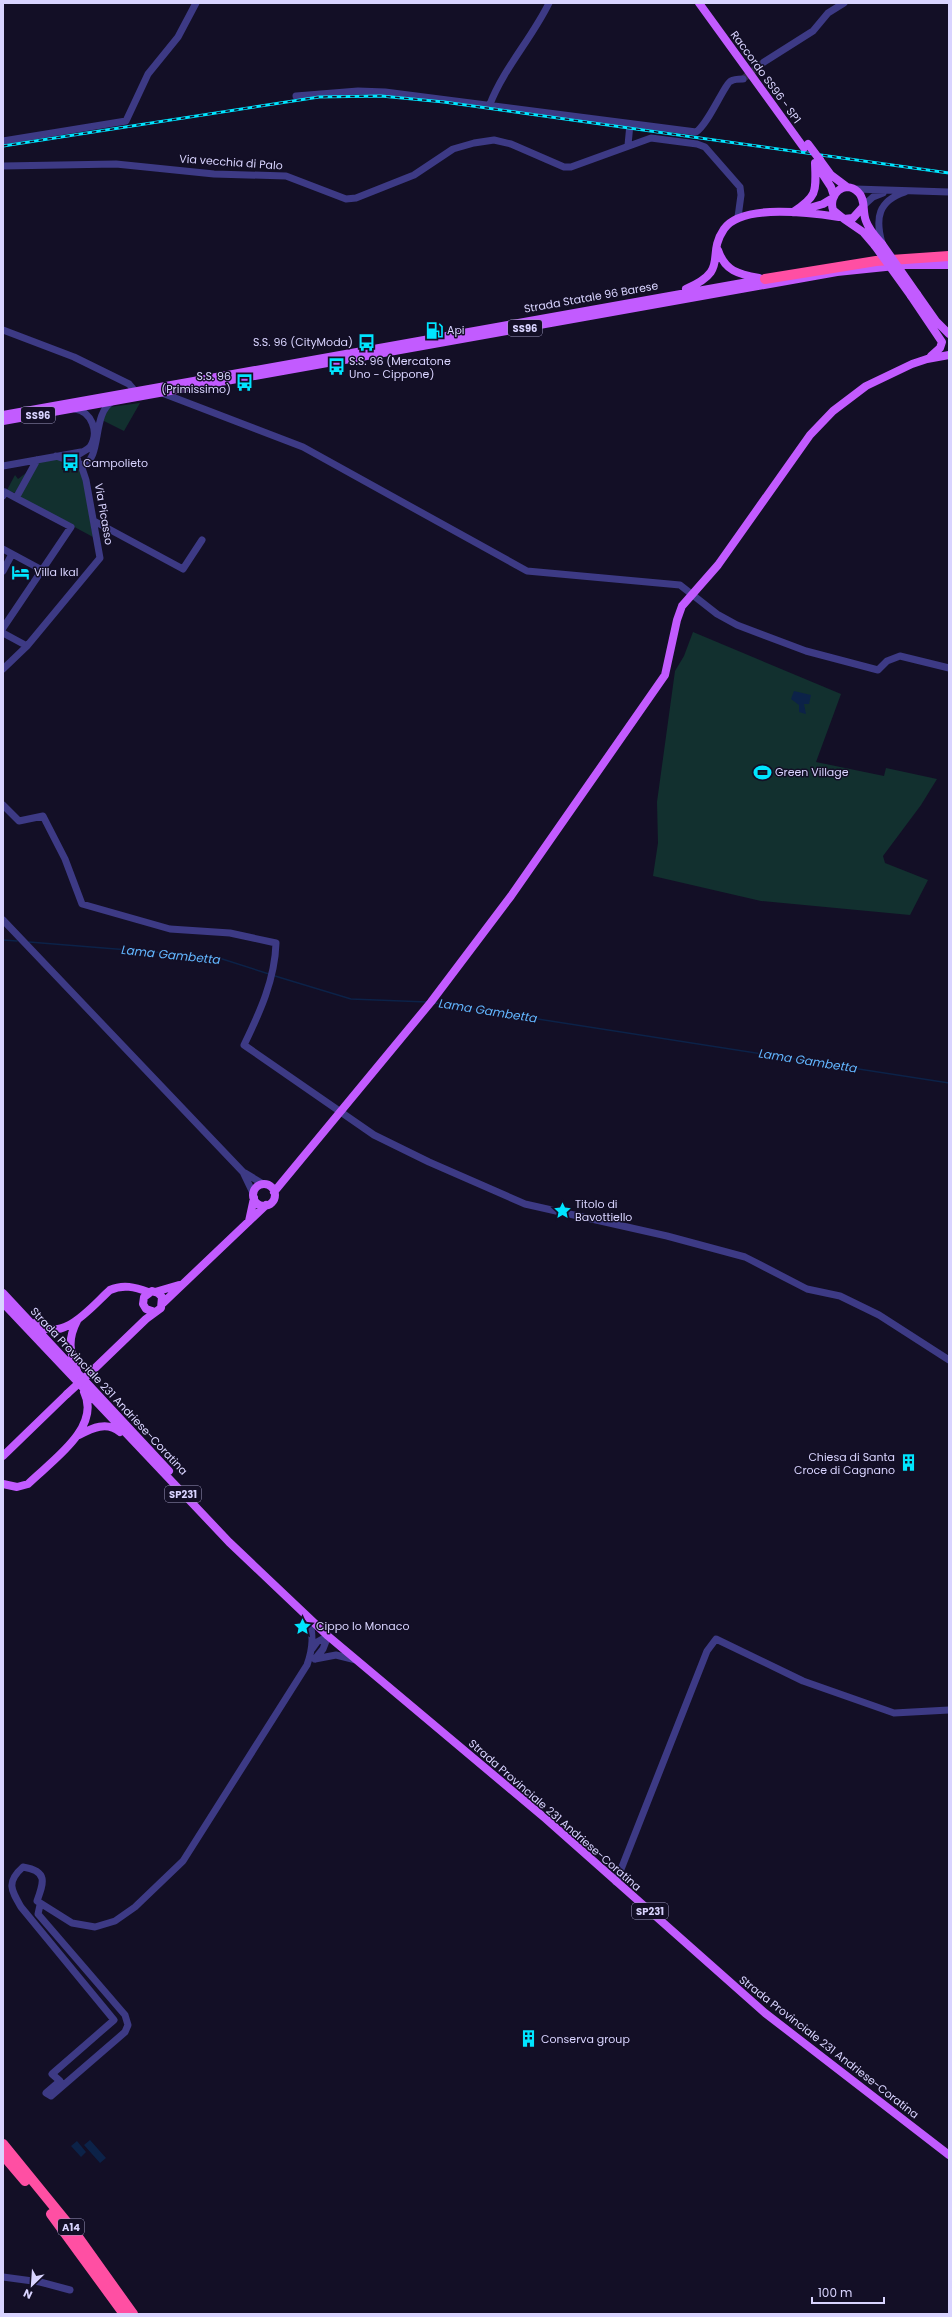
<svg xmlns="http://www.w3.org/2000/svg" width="952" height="2317" font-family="Poppins,sans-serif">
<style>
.green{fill:#12302f}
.water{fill:#0c2248}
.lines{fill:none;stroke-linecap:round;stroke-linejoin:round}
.stream{stroke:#0c2248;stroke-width:1.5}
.minor-tunnel{stroke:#312d47;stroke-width:7;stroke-dasharray:7 3.5;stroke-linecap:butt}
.minor{stroke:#3d3a85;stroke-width:7}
.major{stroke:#c25bff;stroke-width:8}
.highway{stroke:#ff4fa3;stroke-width:10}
.rail-casing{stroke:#00e5ff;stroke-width:3}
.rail{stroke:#130f26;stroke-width:1.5;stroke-dasharray:4.5;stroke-linecap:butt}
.major-bridge{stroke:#c25bff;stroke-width:8}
.labels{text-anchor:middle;stroke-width:3;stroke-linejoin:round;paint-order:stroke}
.shield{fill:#130f26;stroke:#9e99be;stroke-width:1}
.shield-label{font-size:10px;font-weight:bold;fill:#d9d4ff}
.street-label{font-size:11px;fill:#d9d4ff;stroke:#130f26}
.poi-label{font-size:11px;fill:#d9d4ff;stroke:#130f26;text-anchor:start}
.water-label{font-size:12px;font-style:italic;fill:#62b6ff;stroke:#130f26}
</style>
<rect width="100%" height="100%" fill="#130f26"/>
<path class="green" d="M140,403L124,431L102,420L110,407Z
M61,459L82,471L93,537L19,497L37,462Z
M26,473L15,493L7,490L15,475L18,479Z
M693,632L841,694L816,762L884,776L886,768L937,779L921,805L883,856L885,863L928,880L910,915L761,901L653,876L658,843L657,802L675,671L684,656Z"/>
<path class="water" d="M794,691L811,695L809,704H804L806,714L799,712V705L791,699Z
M90,2140L106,2158L100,2163L84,2145Z
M77,2141L86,2152L81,2157L71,2146Z"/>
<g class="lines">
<path class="stream" d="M3,940L17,941
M29,942L216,957L269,974
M275,976L351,999L427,1002
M435,1003L949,1083"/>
<path class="minor-tunnel" d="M743,79L764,62"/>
<path class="minor" d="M764,62L813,31L828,13L844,3
M296,96L358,91L385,92L696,132C708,125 725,83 731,81C734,79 739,79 743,79
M490,104C504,68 532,38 549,3
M3,141L126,121L148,74L178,37L196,3
M628,145L630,124
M3,166L116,164L214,174L286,176L346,199L356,198L414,175L453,149L474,143L494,140L511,144L564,167H571L651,138L697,144L705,147L740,187L741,195L738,217
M855,189L949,192
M863,206L873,197L883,193
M882,243C875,218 878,201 905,192
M3,330L74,357L129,384L135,391
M162,393L303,447L527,571L680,585L717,614L737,625L806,651L878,670L887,661L900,656L949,668
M75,409C91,411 100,432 90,447C86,451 81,452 77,456L78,463L83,465C102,459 92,413 112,402
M56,456L79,464
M3,466L81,452
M3,496L5,492L16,498L37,460
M94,521L183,569L202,540
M3,549L42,570
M3,571L12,554
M3,628L71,527L16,498
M3,633L27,646
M3,669L27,646L100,558L86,480L81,465
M3,805L19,821L43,816L65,859L82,904L170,929L230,933L276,943C275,979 260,1012 244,1045L374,1135L429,1162L525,1204L667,1236L745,1257L807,1289L840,1296L879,1315L949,1360
M3,920L243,1172L253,1193
M245,1173L263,1184
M312,1649L317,1642L328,1636
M315,1659L336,1655L356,1660
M315,1659L323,1649L328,1636
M616,1882L707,1651L716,1639L803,1681L894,1713L949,1710
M40,1905L38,1914L125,2015L128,2025L125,2032L51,2096L46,2093L60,2081L52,2074L114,2020L21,1907C11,1890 6,1882 23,1867C48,1871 44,1882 37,1901L72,1923L95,1927L115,1921L135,1907L183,1861L307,1665C313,1648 314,1634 308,1617
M3,2277L40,2282L70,2290"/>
<path class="major" d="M699,3L804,148
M820,160L831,175L847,187
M816,164L831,187L834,196
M862,208L853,218L844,219L833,210C828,195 844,179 858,192C866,199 862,211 866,221C869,230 876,237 882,244
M806,209L823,204L833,198
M793,212C818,196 816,191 815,163
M844,219L863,232L875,246
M718,250C725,271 738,274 759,278
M686,289C731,269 705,257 724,229C742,203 812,213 839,217
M917,294L936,321L949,334
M911,296L942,342L940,348L931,356
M3,415L765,279
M3,421L837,272L905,265H949
M253 1195a11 11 0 1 1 22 0a11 11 0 1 1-22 0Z
M274,1192L431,1002L511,896L665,675L677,620L682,606L718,565L810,435L833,411L866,386L912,364L927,359L949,355
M249,1221L254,1198
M155,1292L179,1285
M3,1293L169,1471
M3,1303L229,1542L328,1636L546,1819L765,2013L949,2155
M163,1303L266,1205
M77,1321C67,1340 70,1352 77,1371
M35,1323C62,1345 91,1307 110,1290C123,1284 135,1287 148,1292
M92,1371L146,1319L161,1308L162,1297L158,1293L152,1291L144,1297L143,1304L146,1309L155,1312
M79,1435C92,1428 107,1421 120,1432
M3,1456L67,1394
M3,1484L17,1487L28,1484C50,1462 102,1428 84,1392"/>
<path class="highway" d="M765,279L876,261L949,256
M3,2144L73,2230L133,2314
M3,2155L25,2181
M51,2214L124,2314"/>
<defs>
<path id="rail" d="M3,146L319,97L381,96L444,102L949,173"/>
</defs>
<use href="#rail" class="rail-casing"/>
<use href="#rail" class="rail"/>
<path class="major-bridge" d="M808,144L820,160
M882,244L917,294
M875,246L911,296
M67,1394L92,1371"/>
</g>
<defs>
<symbol id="fuel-bare" viewBox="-9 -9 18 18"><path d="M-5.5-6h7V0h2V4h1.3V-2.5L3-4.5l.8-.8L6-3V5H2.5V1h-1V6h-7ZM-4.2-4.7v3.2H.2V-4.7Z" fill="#00e5ff" stroke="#130f26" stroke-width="2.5" paint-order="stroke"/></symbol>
<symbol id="bus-bare" viewBox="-9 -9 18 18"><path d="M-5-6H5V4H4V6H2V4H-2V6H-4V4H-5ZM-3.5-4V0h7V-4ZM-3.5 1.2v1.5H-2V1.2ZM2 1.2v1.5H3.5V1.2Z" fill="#00e5ff" stroke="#130f26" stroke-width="2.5" paint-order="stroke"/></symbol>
<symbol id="hotel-bare" viewBox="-9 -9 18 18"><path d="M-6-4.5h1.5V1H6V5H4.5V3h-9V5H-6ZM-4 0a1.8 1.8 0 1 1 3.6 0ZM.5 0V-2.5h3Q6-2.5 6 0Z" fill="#00e5ff" stroke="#130f26" stroke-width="2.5" paint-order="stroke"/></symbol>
<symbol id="stadium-bare" viewBox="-9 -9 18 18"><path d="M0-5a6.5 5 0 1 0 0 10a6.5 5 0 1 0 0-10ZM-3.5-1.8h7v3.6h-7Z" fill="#00e5ff" stroke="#130f26" stroke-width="2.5" paint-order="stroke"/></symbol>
<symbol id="sight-bare" viewBox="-9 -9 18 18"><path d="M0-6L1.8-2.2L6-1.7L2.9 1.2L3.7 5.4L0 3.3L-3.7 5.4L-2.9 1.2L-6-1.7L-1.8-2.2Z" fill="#00e5ff" stroke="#130f26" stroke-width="2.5" paint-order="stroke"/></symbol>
<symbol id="building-bare" viewBox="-9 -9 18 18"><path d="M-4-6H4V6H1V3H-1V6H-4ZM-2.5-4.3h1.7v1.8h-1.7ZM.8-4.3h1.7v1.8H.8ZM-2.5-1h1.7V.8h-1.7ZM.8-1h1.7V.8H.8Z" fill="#00e5ff" stroke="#130f26" stroke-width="2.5" paint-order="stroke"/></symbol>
</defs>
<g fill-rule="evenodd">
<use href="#fuel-bare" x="422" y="318" width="25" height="25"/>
<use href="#bus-bare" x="354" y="330" width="25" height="25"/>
<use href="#bus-bare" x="324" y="354" width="25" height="25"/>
<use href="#bus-bare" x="232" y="370" width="25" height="25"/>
<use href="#bus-bare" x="58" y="450" width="25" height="25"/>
<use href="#hotel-bare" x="8" y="560" width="25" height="25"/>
<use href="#stadium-bare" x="750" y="760" width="25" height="25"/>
<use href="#sight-bare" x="550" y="1198" width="25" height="25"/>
<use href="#building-bare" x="896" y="1450" width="25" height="25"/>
<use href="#sight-bare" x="290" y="1614" width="25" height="25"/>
<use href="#building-bare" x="516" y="2026" width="25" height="25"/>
</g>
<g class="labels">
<g class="shield">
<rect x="508" y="320" width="34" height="16" rx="3"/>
<rect x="21" y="407" width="34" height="16" rx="3"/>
<rect x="165" y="1486" width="36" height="16" rx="3"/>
<rect x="632" y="1903" width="36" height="16" rx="3"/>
<rect x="58" y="2219" width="26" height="16" rx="3"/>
</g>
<g class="shield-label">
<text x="525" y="332">SS96</text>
<text x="38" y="419">SS96</text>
<text x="183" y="1498">SP231</text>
<text x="650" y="1915">SP231</text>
<text x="71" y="2231">A14</text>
</g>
<g class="street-label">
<text transform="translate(766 77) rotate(54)" y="4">Raccordo SS96 - SP1</text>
<text transform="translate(231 162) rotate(4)" y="4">Via vecchia di Palo</text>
<text transform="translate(591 297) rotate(-10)" y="4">Strada Statale 96 Barese</text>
<text transform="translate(104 514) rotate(80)" y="4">Via Picasso</text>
<text transform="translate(109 1391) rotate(47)" y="4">Strada Provinciale 231 Andriese-Coratina</text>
<text transform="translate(555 1815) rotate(41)" y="4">Strada Provinciale 231 Andriese-Coratina</text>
<text transform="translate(829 2047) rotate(38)" y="4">Strada Provinciale 231 Andriese-Coratina</text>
</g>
<g class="poi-label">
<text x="447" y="334">Api</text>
<text x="353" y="346" text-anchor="end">S.S. 96 (CityModa)</text>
<text x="349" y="365">S.S. 96 (Mercatone<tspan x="349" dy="13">Uno - Cippone)</tspan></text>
<text x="231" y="380" text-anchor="end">S.S. 96<tspan x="231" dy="13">(Primissimo)</tspan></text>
<text x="83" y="467">Campolieto</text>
<text x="34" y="576">Villa Ikal</text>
<text x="775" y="776">Green Village</text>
<text x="575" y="1208">Titolo di<tspan x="575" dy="13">Bavottiello</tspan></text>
<text x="895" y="1461" text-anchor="end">Chiesa di Santa<tspan x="895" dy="13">Croce di Cagnano</tspan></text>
<text x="316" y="1630">Cippo lo Monaco</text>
<text x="541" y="2043">Conserva group</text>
</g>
<g class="water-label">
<text transform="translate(171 955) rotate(6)" y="4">Lama Gambetta</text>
<text transform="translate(488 1011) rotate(9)" y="4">Lama Gambetta</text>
<text transform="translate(808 1061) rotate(9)" y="4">Lama Gambetta</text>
</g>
</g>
<rect width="952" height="2317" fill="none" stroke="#d9d4ff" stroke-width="8"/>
<g transform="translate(32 2285) rotate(205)" stroke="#130f26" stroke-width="3" paint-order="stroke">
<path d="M0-3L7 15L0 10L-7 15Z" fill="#d9d4ff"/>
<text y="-6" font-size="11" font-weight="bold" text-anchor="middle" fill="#d9d4ff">N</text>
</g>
<path d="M812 2297v6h72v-6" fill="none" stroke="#d9d4ff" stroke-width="2"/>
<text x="818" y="2297" font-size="12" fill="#d9d4ff" stroke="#130f26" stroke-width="3" paint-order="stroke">100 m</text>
</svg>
